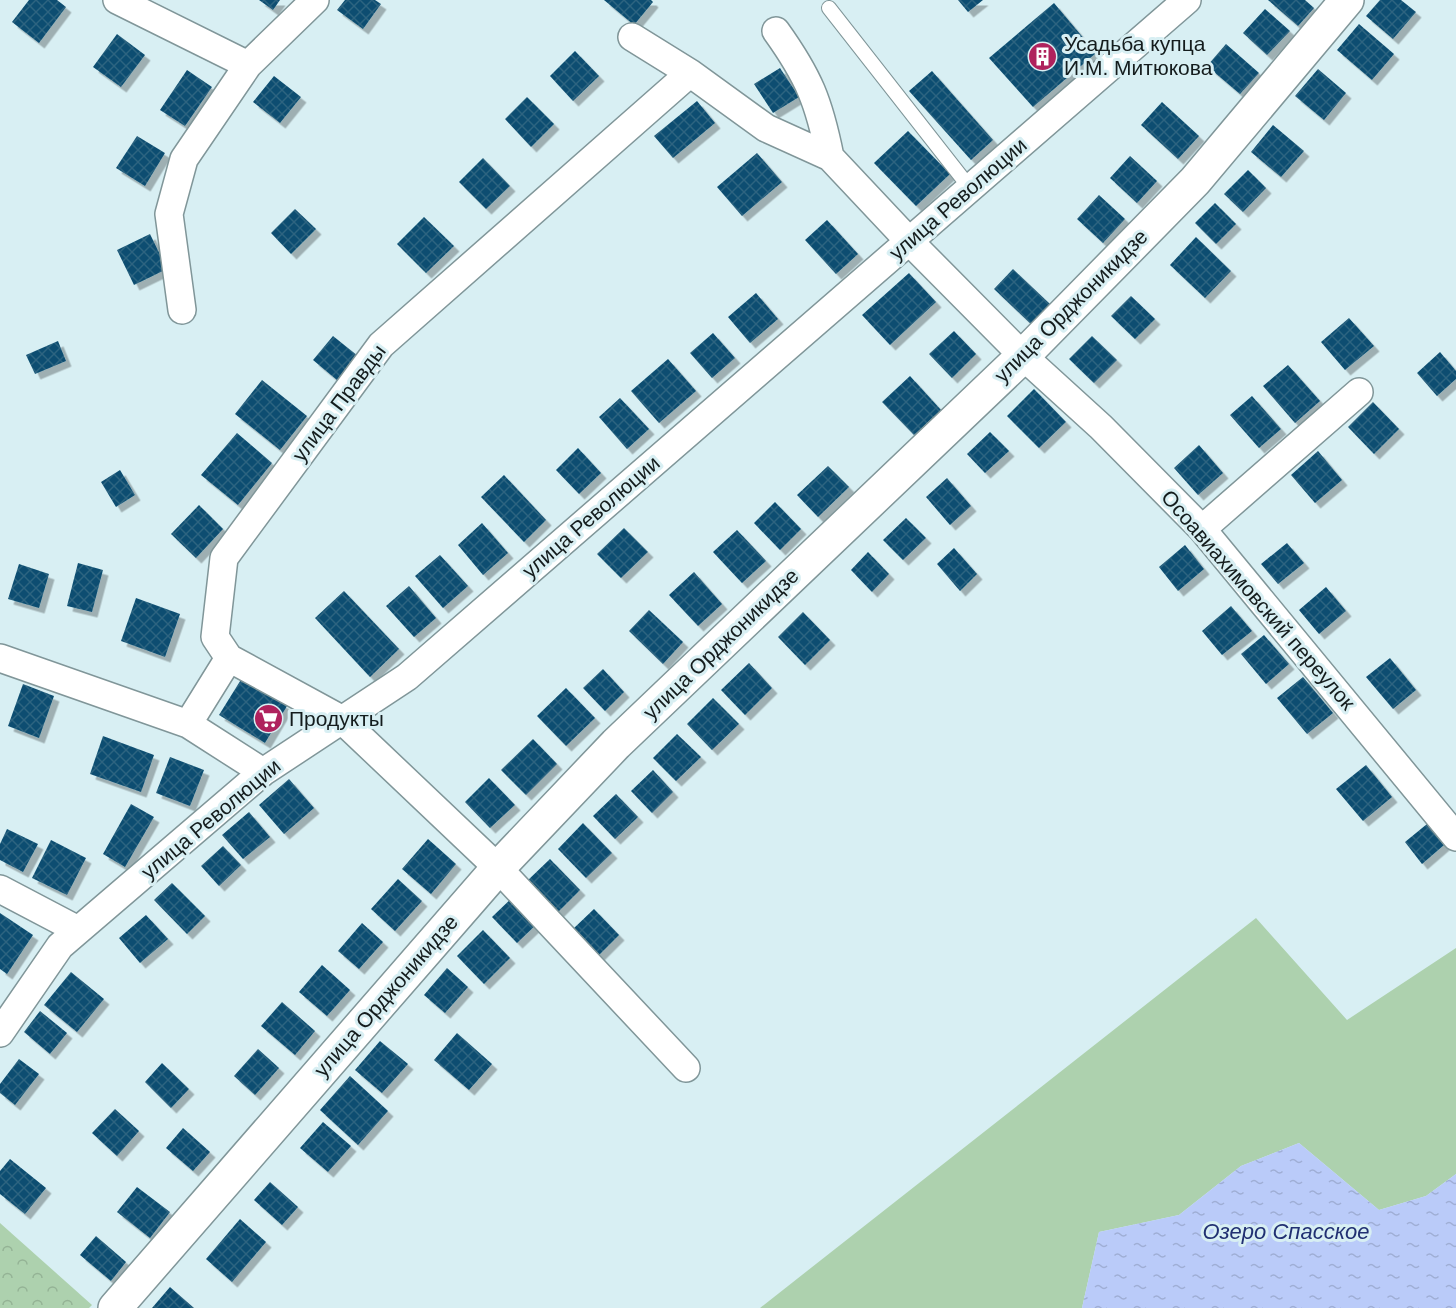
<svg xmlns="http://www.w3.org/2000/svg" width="1456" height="1308" font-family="Arial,sans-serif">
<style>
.grass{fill:#add1ae}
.forest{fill:url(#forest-crowns)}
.water{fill:url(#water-ripples)}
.building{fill:url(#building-cross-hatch);filter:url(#shadow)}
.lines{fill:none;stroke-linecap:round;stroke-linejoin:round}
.service-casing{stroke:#809699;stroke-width:16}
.minor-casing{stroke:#809699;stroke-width:30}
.tertiary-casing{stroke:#809699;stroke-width:36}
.service{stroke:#fff;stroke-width:14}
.minor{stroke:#fff;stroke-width:27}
.tertiary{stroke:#fff;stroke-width:33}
.labels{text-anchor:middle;stroke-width:6;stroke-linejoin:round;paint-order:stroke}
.poi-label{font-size:21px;fill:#141c1d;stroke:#d8eff3;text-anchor:start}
.street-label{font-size:21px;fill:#141c1d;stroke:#d8eff3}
.water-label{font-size:22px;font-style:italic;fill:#213072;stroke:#d8eff3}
</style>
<defs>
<pattern id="forest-crowns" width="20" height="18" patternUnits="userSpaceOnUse" patternTransform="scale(1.5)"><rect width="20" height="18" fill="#add1ae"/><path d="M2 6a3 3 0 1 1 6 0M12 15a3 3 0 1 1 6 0" fill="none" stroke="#94b395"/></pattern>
<pattern id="water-ripples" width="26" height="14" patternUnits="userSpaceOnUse" patternTransform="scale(1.5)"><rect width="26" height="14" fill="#bacbf9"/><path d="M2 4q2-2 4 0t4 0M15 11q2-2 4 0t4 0" fill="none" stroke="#9faed5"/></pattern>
<pattern id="building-cross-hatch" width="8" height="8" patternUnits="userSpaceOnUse" patternTransform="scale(1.5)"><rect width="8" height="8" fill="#0c4e71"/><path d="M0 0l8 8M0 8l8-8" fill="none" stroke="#2e6480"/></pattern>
<filter id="shadow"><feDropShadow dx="5.5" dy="5.5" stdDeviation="0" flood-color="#0004"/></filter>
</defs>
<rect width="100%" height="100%" fill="#d8eff3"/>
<path class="grass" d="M1256,918L1347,1020L1456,948V1174L1426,1196L1379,1210L1299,1143L1241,1166L1179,1215L1099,1232L1082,1308H760Z"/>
<path class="forest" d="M0,1223L92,1305L89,1308H0Z"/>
<path class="water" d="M1299,1143L1379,1210L1426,1196L1456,1174V1308H1082L1099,1232L1179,1215L1241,1166Z"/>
<path class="building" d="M29,0H57L66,7L39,43L12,22Z
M259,0H280L273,10Z
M345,0H375L381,4L363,29L337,10Z
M604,0H651L653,2L634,25Z
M958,0H983L968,12Z
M1268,0H1305L1314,8L1298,26Z
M1380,0H1401L1416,12L1393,39L1366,16Z
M1054,3L1096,53L1033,107L989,58Z
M1265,9L1290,31L1267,55L1243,33Z
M1359,24L1394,54L1372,80L1337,50Z
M117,34L145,55L121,87L93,67Z
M1226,44L1259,73L1240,94L1207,66Z
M575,51L599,76L573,101L550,76Z
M780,68L799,97L773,113L754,84Z
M1318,69L1346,93L1324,120L1295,96Z
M187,70L212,87L185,126L160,110Z
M932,71L993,140L971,160L909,91Z
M274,76L301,97L280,123L253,102Z
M527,97L554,124L531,147L505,119Z
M697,101L715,123L673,158L654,136Z
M1162,102L1199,136L1178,159L1141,125Z
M1273,125L1304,151L1281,177L1251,152Z
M908,131L950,174L916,206L874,163Z
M137,136L165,153L145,186L116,168Z
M757,153L782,182L742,216L717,187Z
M1130,156L1157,181L1137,203L1110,178Z
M483,158L510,186L486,209L459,182Z
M1248,170L1266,188L1243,212L1224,194Z
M1099,195L1125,219L1103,243L1077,219Z
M1215,203L1236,224L1216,244L1195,223Z
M295,209L316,229L291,254L271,233Z
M424,217L454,246L426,273L397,244Z
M827,220L858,254L836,274L805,240Z
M150,234L167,269L134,285L117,250Z
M1196,237L1231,271L1205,298L1170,265Z
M1013,269L1051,305L1032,325L994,289Z
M909,273L936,302L890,345L862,315Z
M756,293L778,319L750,343L728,317Z
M1131,296L1155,319L1135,339L1111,316Z
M1349,318L1374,346L1345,370L1321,342Z
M954,331L976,354L952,378L929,354Z
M713,333L735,358L712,378L690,353Z
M333,336L363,360L343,385L313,360Z
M1092,336L1117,360L1094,383L1069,359Z
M58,341L66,361L35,374L26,355Z
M1440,352L1456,371V379L1437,396L1417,373Z
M668,359L696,391L659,423L631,391Z
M1288,365L1320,401L1295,423L1263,386Z
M910,376L941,410L914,435L882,402Z
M262,380L307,416L280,450L235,414Z
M1034,389L1066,422L1039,448L1007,416Z
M1252,396L1281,429L1259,448L1230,415Z
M620,398L649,429L627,449L599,417Z
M1373,402L1399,429L1374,454L1348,427Z
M990,432L1009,451L985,473L967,454Z
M237,433L272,463L238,505L201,475Z
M1199,445L1223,473L1198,495L1174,468Z
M578,448L601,473L579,494L556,470Z
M1318,451L1342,480L1315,503L1291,475Z
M828,466L849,487L818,517L797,495Z
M120,470L135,495L116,507L101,482Z
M504,475L546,520L524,542L481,497Z
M947,478L971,506L950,525L926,497Z
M775,502L801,529L780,550L754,523Z
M199,505L223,529L196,558L171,534Z
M906,518L926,538L903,560L883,540Z
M482,523L508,553L483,575L458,545Z
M624,528L648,552L621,578L597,554Z
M737,530L766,561L742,583L713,552Z
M1287,543L1304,563L1278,584L1261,564Z
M1185,545L1204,569L1178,591L1159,567Z
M954,548L977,574L960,591L937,564Z
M868,552L889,574L872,592L851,570Z
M440,555L468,586L443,608L415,576Z
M78,563L103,570L92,612L67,606Z
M19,564L49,574L39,608L8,599Z
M694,572L722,604L698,626L669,595Z
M409,586L436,618L414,637L386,606Z
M1326,587L1346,611L1319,634L1299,610Z
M344,591L399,649L370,677L315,618Z
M136,598L180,614L165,657L121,641Z
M1231,606L1252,631L1222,655L1202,631Z
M649,610L683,642L663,664L629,631Z
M803,612L830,640L805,665L778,637Z
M1264,635L1289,664L1266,684L1241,654Z
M1390,658L1416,690L1393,709L1366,677Z
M749,663L772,688L745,715L721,690Z
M603,669L624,692L605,711L583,688Z
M1303,677L1333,713L1307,734L1277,698Z
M242,678L287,706L265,743L219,715Z
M23,684L54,696L39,738L8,726Z
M566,688L595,718L566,746L537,716Z
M713,698L739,724L712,750L687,724Z
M677,734L701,757L676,781L653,758Z
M103,736L154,755L141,792L90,774Z
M533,739L557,764L526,795L501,770Z
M170,757L204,770L190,806L156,793Z
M1366,765L1392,797L1363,821L1336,789Z
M653,770L673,792L652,813L631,791Z
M489,778L515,805L490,828L465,802Z
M289,779L314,808L284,834L259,805Z
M616,794L638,817L615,839L593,816Z
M131,804L154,817L125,867L103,854Z
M249,812L270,837L243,859L222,835Z
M583,823L612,853L586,878L558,849Z
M1427,824L1444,845L1422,864L1405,842Z
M7,829L38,844L23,872L0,860V844Z
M428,839L456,864L431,894L402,869Z
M51,840L86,858L67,895L32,878Z
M223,846L241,865L219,886L201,866Z
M550,859L580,890L556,914L526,882Z
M398,879L422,901L395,931L371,909Z
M172,883L205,916L187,934L154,900Z
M516,894L541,920L517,943L492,917Z
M594,909L619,935L599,955L573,929Z
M0,913L33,935L7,974L0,969Z
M146,915L168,939L140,963L119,938Z
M362,923L383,942L359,969L338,951Z
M483,930L510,958L484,984L457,956Z
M322,965L350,990L327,1016L299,992Z
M447,968L468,987L445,1013L424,995Z
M71,972L104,999L77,1032L44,1005Z
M282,1002L315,1031L295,1055L261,1026Z
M40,1011L67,1033L50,1054L24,1032Z
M457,1033L492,1064L469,1090L434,1060Z
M380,1041L408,1064L382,1093L355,1070Z
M258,1049L279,1068L255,1095L234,1076Z
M19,1059L39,1074L15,1105L0,1093V1084Z
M162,1063L189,1089L171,1108L145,1082Z
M350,1076L388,1111L358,1145L320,1110Z
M115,1109L139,1131L117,1156L92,1133Z
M323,1122L351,1146L328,1172L300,1148Z
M183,1128L210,1152L193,1171L166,1148Z
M10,1159L46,1188L25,1214L0,1194V1171Z
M270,1182L298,1207L282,1225L254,1200Z
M137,1187L170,1212L150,1238L117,1212Z
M240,1219L266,1242L232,1282L206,1259Z
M96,1236L126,1262L111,1281L80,1255Z
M170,1287L194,1308H152Z"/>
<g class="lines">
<defs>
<path id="service" d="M829,8L970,188"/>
<path id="minor" d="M117,0L248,65L315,0
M776,31C809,77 819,102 830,157
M632,37L690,73L766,128L830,157L909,241L1023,356L1101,427L1202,529L1456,837
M182,310L169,214L184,159L248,65
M1202,529L1359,392
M0,658L188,724L263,772
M229,658L341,719L498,868L686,1068
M188,724L229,658L215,637L224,558L381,345L690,73
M0,889L78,930
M0,1033L60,946L263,772L407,677L1187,0"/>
<path id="tertiary" d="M115,1308L498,868L616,744L1023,356L1195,181L1347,0"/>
</defs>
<use href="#service" class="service-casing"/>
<use href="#minor" class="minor-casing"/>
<use href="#tertiary" class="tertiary-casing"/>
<use href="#service" class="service"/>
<use href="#minor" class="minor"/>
<use href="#tertiary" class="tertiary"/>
</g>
<defs>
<symbol id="building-disc" viewBox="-11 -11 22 22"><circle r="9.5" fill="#af225d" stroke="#d8eff3"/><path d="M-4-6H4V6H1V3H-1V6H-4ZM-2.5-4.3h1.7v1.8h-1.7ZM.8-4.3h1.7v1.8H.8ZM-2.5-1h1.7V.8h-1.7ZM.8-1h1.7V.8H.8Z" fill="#fff"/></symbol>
<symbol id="supermarket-disc" viewBox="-11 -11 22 22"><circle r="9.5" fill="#af225d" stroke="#d8eff3"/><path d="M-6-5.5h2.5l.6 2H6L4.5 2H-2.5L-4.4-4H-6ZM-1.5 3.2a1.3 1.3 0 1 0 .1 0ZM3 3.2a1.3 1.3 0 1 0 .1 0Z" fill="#fff"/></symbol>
</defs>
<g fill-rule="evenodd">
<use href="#building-disc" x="1026" y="40" width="33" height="33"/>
<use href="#supermarket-disc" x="252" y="702" width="33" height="33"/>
</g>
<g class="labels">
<g class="poi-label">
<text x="1064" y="51">Усадьба купца<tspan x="1064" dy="24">И.М. Митюкова</tspan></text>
<text x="289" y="726">Продукты</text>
</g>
<g class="street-label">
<text transform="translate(958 199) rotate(-41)" y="7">улица Революции</text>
<text transform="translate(1071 306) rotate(-45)" y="7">улица Орджоникидзе</text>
<text transform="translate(339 403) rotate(-53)" y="7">улица Правды</text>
<text transform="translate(591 517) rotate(-41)" y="7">улица Революции</text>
<text transform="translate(1258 600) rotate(49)" y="7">Осоавиахимовский переулок</text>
<text transform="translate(721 644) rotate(-44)" y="7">улица Орджоникидзе</text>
<text transform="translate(211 819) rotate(-40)" y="7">улица Революции</text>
<text transform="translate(386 996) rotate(-49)" y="7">улица Орджоникидзе</text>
</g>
<g class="water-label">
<text x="1286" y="1239">Озеро Спасское</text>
</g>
</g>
</svg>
